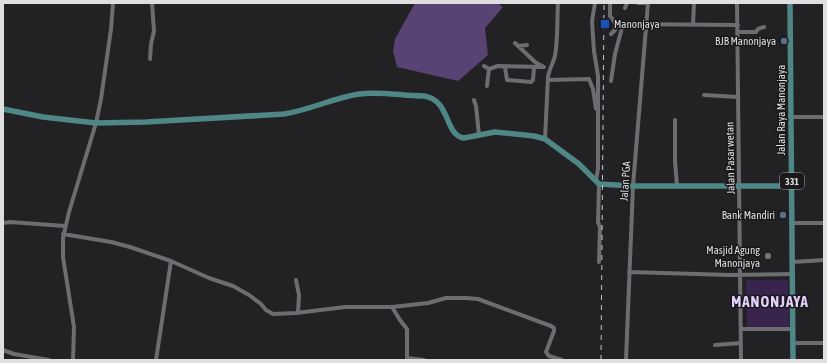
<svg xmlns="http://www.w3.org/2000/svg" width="827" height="363" font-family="'Asap Condensed',sans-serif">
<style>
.green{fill:#38244d}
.forest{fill:#594274}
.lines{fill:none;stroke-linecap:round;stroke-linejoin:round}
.minor{stroke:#6e6c70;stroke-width:4}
.major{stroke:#4f8686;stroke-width:5.5}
.rail{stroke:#c6c5c7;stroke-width:1;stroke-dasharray:5 5;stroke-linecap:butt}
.transit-dot{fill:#1a4fb4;stroke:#19181a;stroke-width:1.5}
.service-dot{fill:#5c6f8a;stroke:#19181a;stroke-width:1.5}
.worship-dot{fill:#6b7280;stroke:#19181a;stroke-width:1.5}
.labels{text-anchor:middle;stroke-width:3;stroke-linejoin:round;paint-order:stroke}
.shield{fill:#19181a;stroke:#a4a3a5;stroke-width:1}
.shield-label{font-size:10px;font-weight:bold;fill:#dfdee0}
.poi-label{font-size:11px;fill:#dfdee0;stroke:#19181a;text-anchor:end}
.street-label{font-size:11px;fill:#dfdee0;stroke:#19181a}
.district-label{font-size:15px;font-weight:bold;letter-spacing:1px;fill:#e2d0fa;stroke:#19181a}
</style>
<rect width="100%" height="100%" fill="#222124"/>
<path class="green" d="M746,280H788L789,327H747Z"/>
<path class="forest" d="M415,3H497L503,7L485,28L488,55L458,81L397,67L393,51L395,39Z"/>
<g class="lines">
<path class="minor" d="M595,3L592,21L594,51L598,76V169L596,180
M610,3V16L616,24H623
M638,3H648
M737,3L741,360
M625,8L627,3
M693,25L694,3
M737,32H756L758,29L764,27
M611,34L615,30L616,24
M515,43L535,62L544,67
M518,46L527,45
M150,59L151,44L154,31L152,3
M484,66L489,69L498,66L544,67
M505,67L507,80L531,82L533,80L534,68
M548,80L589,79L593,89L596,109
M611,81L615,54L623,24L738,25
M487,86L489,69
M704,95L738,97
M474,100L476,106L479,135
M790,117H824
M675,120V161L677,186
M545,139L548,77C549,69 553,64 555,56C558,39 557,21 558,3
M599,184L598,222L600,227L599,262
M3,223L10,222L65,226
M793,223H824
M63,234L111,242L130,247L171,261L209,278L233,286L249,295L261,304L266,310L273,314L296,313L345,307H392L428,303L446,298H466L478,299L551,326L554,328V331L546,352L549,356L562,360
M793,262L824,260
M629,272L730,275L793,274
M296,280L299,295L298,313
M392,307L400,320L407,329V358L424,360
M742,329H793
M793,343H824
M715,345L741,343
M3,350L14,354L49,360
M73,360L74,327L63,257V238L69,212L96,123L101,99L111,29L113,3
M156,360L171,261
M626,360L633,186L648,3"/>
<path class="major" d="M790,3L793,360
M3,109L43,117L96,123L146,122L284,114C310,110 333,98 359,94C380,91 403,96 424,96C451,100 444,135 464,138L495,132L534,136L545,139L579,164L599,184L633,186H792"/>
<path class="rail" d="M601,360L604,3"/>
</g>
<rect class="transit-dot" x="600" y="19" width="10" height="10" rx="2"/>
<g class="service-dot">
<circle cx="784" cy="41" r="4"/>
<circle cx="783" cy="215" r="4"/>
</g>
<circle class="worship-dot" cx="768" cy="256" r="4"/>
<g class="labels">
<rect class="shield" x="780" y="173" width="24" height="16" rx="3"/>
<g class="shield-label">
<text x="792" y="185">331</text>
</g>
<g class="poi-label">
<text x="614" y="28" text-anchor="start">Manonjaya</text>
<text x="776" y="45">BJB Manonjaya</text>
<text x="775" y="219">Bank Mandiri</text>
<text x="760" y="254">Masjid Agung<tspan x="760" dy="13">Manonjaya</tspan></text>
</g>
<g class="street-label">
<text transform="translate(781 110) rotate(-90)" y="4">Jalan Raya Manonjaya</text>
<text transform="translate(730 158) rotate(-91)" y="4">Jalan Pasar wetan</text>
<text transform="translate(625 181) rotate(-86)" y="4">Jalan PGA</text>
</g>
<g class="district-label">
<text x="770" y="307">MANONJAYA</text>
</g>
</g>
<rect width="827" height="363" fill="none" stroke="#dfdee0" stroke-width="8"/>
</svg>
